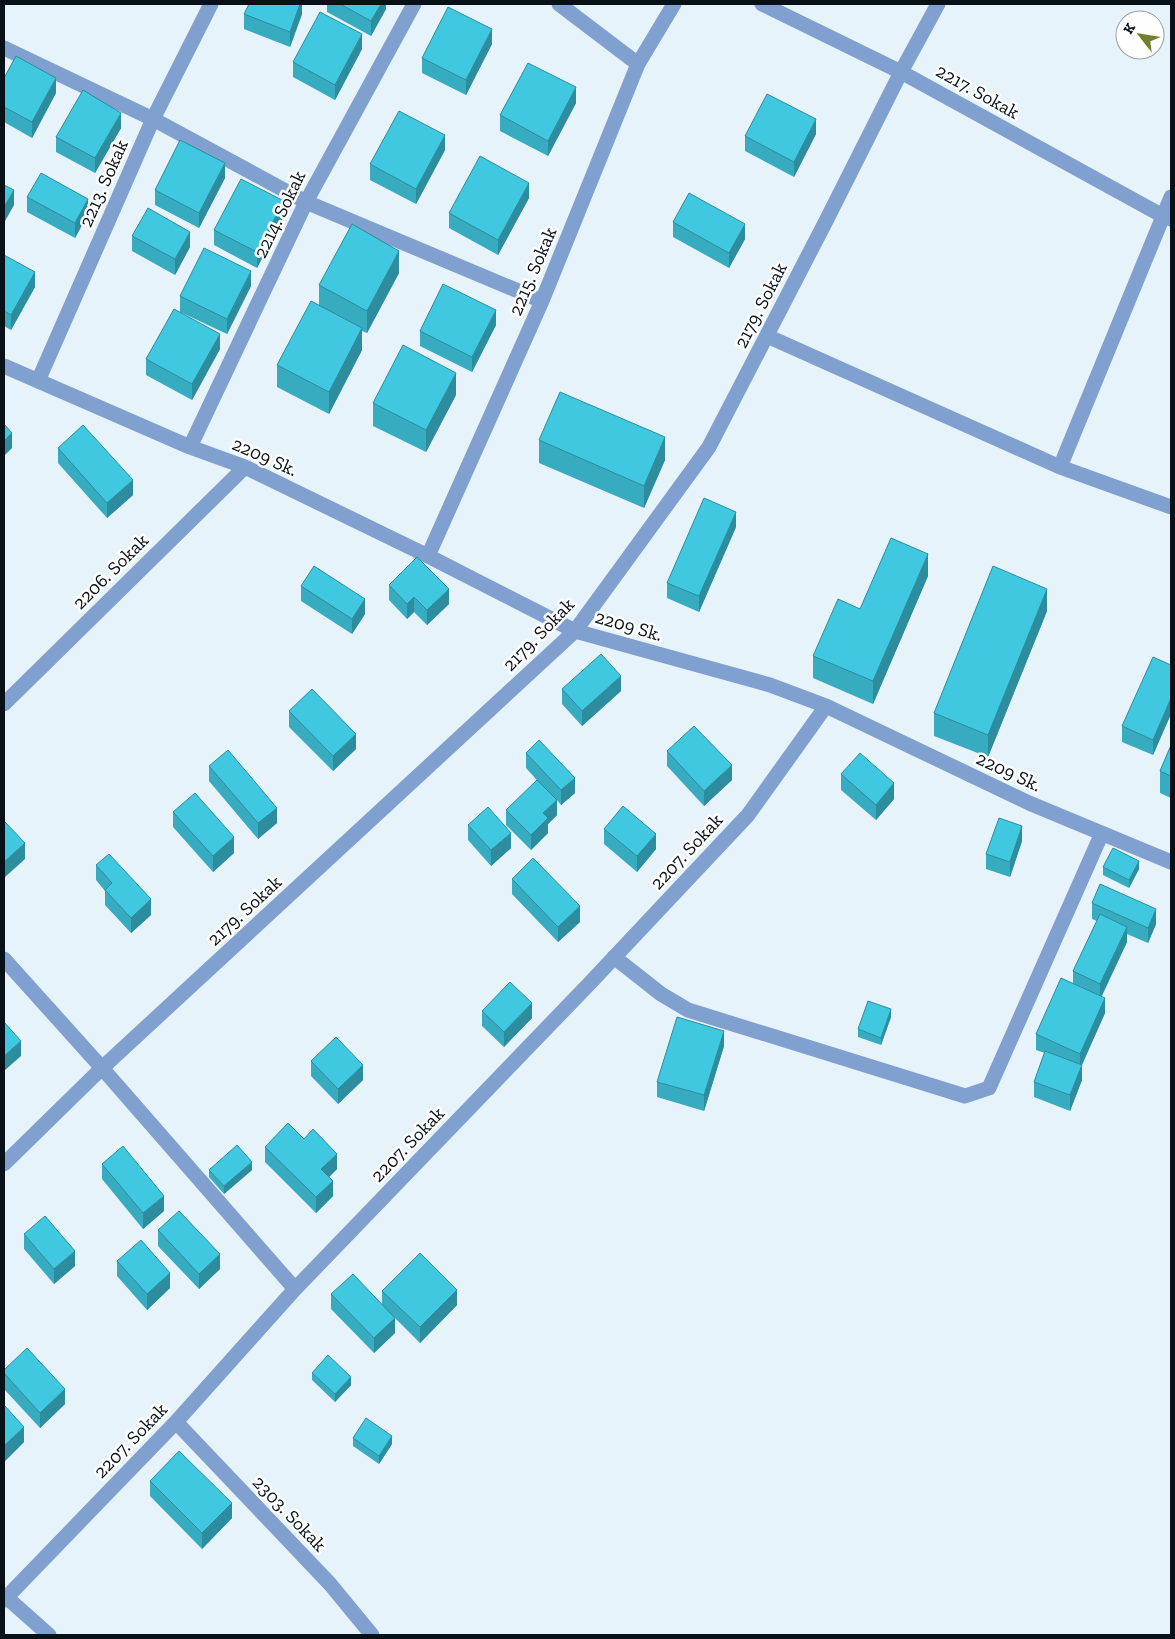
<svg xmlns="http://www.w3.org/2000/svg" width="1175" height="1639" font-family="'Zilla Slab',serif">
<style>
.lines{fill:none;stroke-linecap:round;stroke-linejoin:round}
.minor{stroke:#80a0d0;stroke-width:15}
.wall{fill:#37acc1}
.shaded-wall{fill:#2d8c9d}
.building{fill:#40c8e0;stroke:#2d8c9d}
.labels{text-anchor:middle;stroke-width:5;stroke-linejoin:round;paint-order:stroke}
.street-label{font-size:19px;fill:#071117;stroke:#fefefe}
</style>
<rect width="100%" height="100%" fill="#e7f3fa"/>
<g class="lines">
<path class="minor" d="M559,4L638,64
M762,4L901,72L1163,216L1171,219
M4,48L153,119L306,202L542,301
M1171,197L1060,467L1171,507
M767,336L1060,467
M4,366L190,447L245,467L428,556L575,631L770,685L826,706L1029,803L1171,862
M38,381L153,119L211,4
M190,447L306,202L414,4
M428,556L542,301L638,64L674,4
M4,704L245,467
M614,957L661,994L688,1010L965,1096L989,1088L1102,833
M4,959L102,1068L295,1289
M4,1164L102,1068L575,631L709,447L826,221L901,72L938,4
M176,1422L330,1584L372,1635
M4,1595L49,1635
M4,1600L176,1422L295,1289L590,983L748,815L826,706"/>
</g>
<path class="wall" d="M302,4V14L290,47L244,29V14Z
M327,4H386V9L371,36L327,12Z
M492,44L466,95L422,73V58Z
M362,49L335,100L293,77V62Z
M4,78L56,93L32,138L4,122Z
M576,103L548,156L500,131V115Z
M121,128L95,173L56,152V137Z
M816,134L794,177L745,151V136Z
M445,150L416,204L370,180V164Z
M225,178L199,228L155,205V190Z
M27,197L88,214L75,238L27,212Z
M529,198L498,255L449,228V213Z
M284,216L257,268L214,245V230Z
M673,222L745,239L729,268L673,237Z
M132,236L190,247L175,275L132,251Z
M4,255L35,287L11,330L4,326Z
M399,273L367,333L362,331V350L329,414L277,387V365L319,305V285Z
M251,286L227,334L180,312V296Z
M496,325L472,372L420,346V331Z
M220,349L192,400L146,375V359Z
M456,395L426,452L373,426V403Z
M539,440L665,460L644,508L539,463Z
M58,448L133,495L107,518L58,463Z
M736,527L699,612L667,598V583Z
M928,576L873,704L813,678V656Z
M389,585L449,604L427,625L414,612L407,619L389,600Z
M301,586L365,614L352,634L301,601Z
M1047,611L988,757L934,736V713Z
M1171,665V714L1153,755L1122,742V726Z
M562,689L621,691L582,726L562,704Z
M289,711L356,749L333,771L289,727Z
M1171,745V798L1160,793V771Z
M667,751L732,780L704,806L667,766Z
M526,753L575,793L561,805L557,800V815L548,824V833L531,850L506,825V810L544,788L526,768Z
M209,766L277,823L258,839L209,781Z
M841,774L894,799L876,820L841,790Z
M173,812L234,853L213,872L173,827Z
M468,825L511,848L491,866L468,840Z
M604,829L656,849L637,872L604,844Z
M1022,841L1010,877L986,869V854Z
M96,865L151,915L131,933L105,905V891L96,880Z
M1103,867L1139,869L1129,888L1103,875Z
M512,879L580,922L558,942L512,894Z
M1092,903L1156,924L1148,943L1127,934V942L1102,996L1105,1013L1082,1065V1080L1070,1111L1034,1097V1082L1045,1053L1036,1050V1034L1073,984V971L1097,921L1092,919Z
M482,1011L532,1018L504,1047L482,1026Z
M891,1017L881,1045L858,1037V1029Z
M724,1046L704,1111L657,1097V1082Z
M311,1061L363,1080L338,1104L311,1076Z
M304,1139L337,1169L329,1177L333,1196L316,1213L265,1162V1147Z
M102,1164L164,1211L143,1229L102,1179Z
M209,1170H252L224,1194L209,1177Z
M158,1230L220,1269L199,1289L158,1246Z
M24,1234L75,1266L54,1284L24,1249Z
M117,1261L170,1288L147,1310L117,1276Z
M382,1291L457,1305L420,1343L395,1318V1333L374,1353L331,1309V1294L382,1305Z
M4,1370L65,1404L40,1428L4,1389Z
M312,1373L351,1385L335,1402L312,1380Z
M4,1405L24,1442L5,1461L4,1460Z
M353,1438L392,1444L379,1464L353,1446Z
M150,1481L232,1518L202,1549L150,1496Z"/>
<path class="shaded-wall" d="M300,4H302V14L290,47V32Z
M381,4H386V9L371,36V21Z
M492,29V44L466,95V80Z
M362,34V49L335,100V85Z
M56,78V93L32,138V122Z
M576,87V103L548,156V141Z
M121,113V128L95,173V158Z
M816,119V134L794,177V162Z
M445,135V150L416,204V189Z
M225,163V178L199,228V213Z
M529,183V198L498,255V240Z
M14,190V205L4,223V207Z
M88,199V214L75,238V223Z
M284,201V216L257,268V252Z
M745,224V239L729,268V253Z
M190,232V247L175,275V259Z
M399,251V273L367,333V311Z
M251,271V286L227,334V319Z
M35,272V287L11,330V315Z
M496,310V325L472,372V357Z
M362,328V350L329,414V392Z
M220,334V349L192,400V384Z
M456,373V395L426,452V430Z
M12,433V448L4,456V441Z
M665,437V460L644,508V486Z
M133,480V495L107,518V503Z
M736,512V527L699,612V596Z
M928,554V576L873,704V681Z
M449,589V604L427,625V610Z
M1047,589V611L988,757V735Z
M414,597V612L407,619V604Z
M365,599V614L352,634V619Z
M621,676V691L582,726V711Z
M1171,698V714L1153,755V740Z
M356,734V749L333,771V756Z
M732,765V780L704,806V791Z
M575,778V793L561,805V790Z
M894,783V799L876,820V805Z
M557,800V815L548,824V833L531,850V835L543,813Z
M277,808V823L258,839V823Z
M1022,826V841L1010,877V862Z
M511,833V848L491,866V850Z
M656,834V849L637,872V856Z
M234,837V853L213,872V856Z
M25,843V859L4,878V862Z
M1139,861V869L1129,888V880Z
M151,899V915L131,933V918Z
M580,906V922L558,942V927Z
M1156,909V924L1148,943V928Z
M1127,927V942L1100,999V984Z
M1105,998V1013L1080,1069V1054Z
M532,1003V1018L504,1047V1032Z
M891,1009V1017L881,1045V1038Z
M724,1031V1046L704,1111V1095Z
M21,1041V1056L4,1071V1056Z
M363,1065V1080L338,1104V1089Z
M1082,1065V1080L1070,1111V1095Z
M337,1154V1169L321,1185V1169Z
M252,1162V1170L224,1194V1186Z
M333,1181V1196L316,1213V1197Z
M164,1196V1211L143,1229V1213Z
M75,1251V1266L54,1284V1269Z
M220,1254V1269L199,1289V1274Z
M170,1273V1288L147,1310V1294Z
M457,1290V1305L420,1343V1327Z
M395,1318V1333L374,1353V1338Z
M351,1377V1385L335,1402V1394Z
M65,1389V1404L40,1428V1413Z
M24,1427V1442L5,1461V1445Z
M392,1436V1444L379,1464V1456Z
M232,1503V1518L202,1549V1533Z"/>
<path class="building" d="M249,4H300L290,32L244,14Z
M340,4H381L371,21Z
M448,7L492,29L466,80L422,58Z
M320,12L362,34L335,85L293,62Z
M16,56L56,78L32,122L4,107V78Z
M528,63L576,87L548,141L500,115Z
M83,90L121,113L95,158L56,137Z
M767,94L816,119L794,162L745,136Z
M399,111L445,135L416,189L370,164Z
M180,140L225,163L199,213L155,190Z
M480,156L529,183L498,240L449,213Z
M41,173L88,199L75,223L27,197Z
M241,179L284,201L257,252L214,230Z
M4,185L14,190L4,207Z
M689,193L745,224L729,253L673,222Z
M148,208L190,232L175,259L132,236Z
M352,224L399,251L367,311L319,285Z
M204,248L251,271L227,319L180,296Z
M4,255L35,272L11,315L4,311Z
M443,284L496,310L472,357L420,331Z
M311,301L362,328L329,392L277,365Z
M174,309L220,334L192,384L146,359Z
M403,345L456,373L426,430L373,403Z
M560,392L665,437L644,486L539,440Z
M4,424L12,433L4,441Z
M83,425L133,480L107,503L58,448Z
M704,498L736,512L699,596L667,583Z
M891,538L928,554L873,681L813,656L838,599L860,609Z
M417,557L449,589L427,610L414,597L407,604L389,585Z
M314,566L365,599L352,619L301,586Z
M993,566L1047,589L988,735L934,713Z
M601,654L621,676L582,711L562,689Z
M1153,657L1171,665V698L1153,740L1122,726Z
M312,689L356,734L333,756L289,711Z
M694,726L732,765L704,791L667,751Z
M539,740L575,778L561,790L526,753Z
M1171,745V776L1160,771Z
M228,750L277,808L258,823L209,766Z
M860,753L894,783L876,805L841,774Z
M537,780L557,800L543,813L548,818L531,835L506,810Z
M195,793L234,837L213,856L173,812Z
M623,806L656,834L637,856L604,829Z
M488,807L511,833L491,850L468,825Z
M999,818L1022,826L1010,862L986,854Z
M4,821L25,843L4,862Z
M1113,848L1139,861L1129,880L1103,867Z
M109,854L151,899L131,918L105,890L112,883L96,865Z
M533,858L580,906L558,927L512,879Z
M1100,884L1156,909L1148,928L1092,903Z
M1100,914L1127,927L1100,984L1073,971Z
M1061,978L1105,998L1080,1054L1036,1034Z
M510,982L532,1003L504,1032L482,1011Z
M868,1001L891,1009L881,1038L858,1029Z
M677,1017L724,1031L704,1095L657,1082Z
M4,1022L21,1041L4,1056Z
M336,1037L363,1065L338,1089L311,1061Z
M1045,1051L1082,1065L1070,1095L1034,1082Z
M288,1123L304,1139L313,1129L337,1154L321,1169L333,1181L316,1197L265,1147Z
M237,1145L252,1162L224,1186L209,1170Z
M123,1146L164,1196L143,1213L102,1164Z
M179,1211L220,1254L199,1274L158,1230Z
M45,1216L75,1251L54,1269L24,1234Z
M141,1240L170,1273L147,1294L117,1261Z
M420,1253L457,1290L420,1327L382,1291Z
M353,1274L395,1318L374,1338L331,1294Z
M27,1348L65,1389L40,1413L4,1373V1370Z
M328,1355L351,1377L335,1394L312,1373Z
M4,1405L24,1427L5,1445L4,1444Z
M366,1418L392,1436L379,1456L353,1438Z
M179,1451L232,1503L202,1533L150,1481Z"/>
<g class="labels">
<g class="street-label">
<text transform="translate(978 91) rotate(29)" y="7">2217. Sokak</text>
<text transform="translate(103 183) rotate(-66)" y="7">2213. Sokak</text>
<text transform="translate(279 214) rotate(-64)" y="7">2214. Sokak</text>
<text transform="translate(532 271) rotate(-67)" y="7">2215. Sokak</text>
<text transform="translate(760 305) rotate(-63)" y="7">2179. Sokak</text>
<text transform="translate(265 456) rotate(24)" y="7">2209 Sk.</text>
<text transform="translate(110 571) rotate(-45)" y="7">2206. Sokak</text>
<text transform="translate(629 625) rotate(16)" y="7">2209 Sk.</text>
<text transform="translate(538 634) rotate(-46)" y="7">2179. Sokak</text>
<text transform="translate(1009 771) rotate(25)" y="7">2209 Sk.</text>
<text transform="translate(686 851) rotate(-47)" y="7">2207. Sokak</text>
<text transform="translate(244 910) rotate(-43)" y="7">2179. Sokak</text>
<text transform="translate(407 1144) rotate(-46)" y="7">2207. Sokak</text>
<text transform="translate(130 1440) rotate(-46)" y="7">2207. Sokak</text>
<text transform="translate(290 1513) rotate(46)" y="7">2303. Sokak</text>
</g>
</g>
<rect width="1175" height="1639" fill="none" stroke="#071117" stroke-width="10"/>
<g transform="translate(1140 35) rotate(301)"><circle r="24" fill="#fefefe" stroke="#9b9fa2"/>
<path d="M0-4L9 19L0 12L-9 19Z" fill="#717e2b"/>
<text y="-8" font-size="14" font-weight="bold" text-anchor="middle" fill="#071117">K</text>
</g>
</svg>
